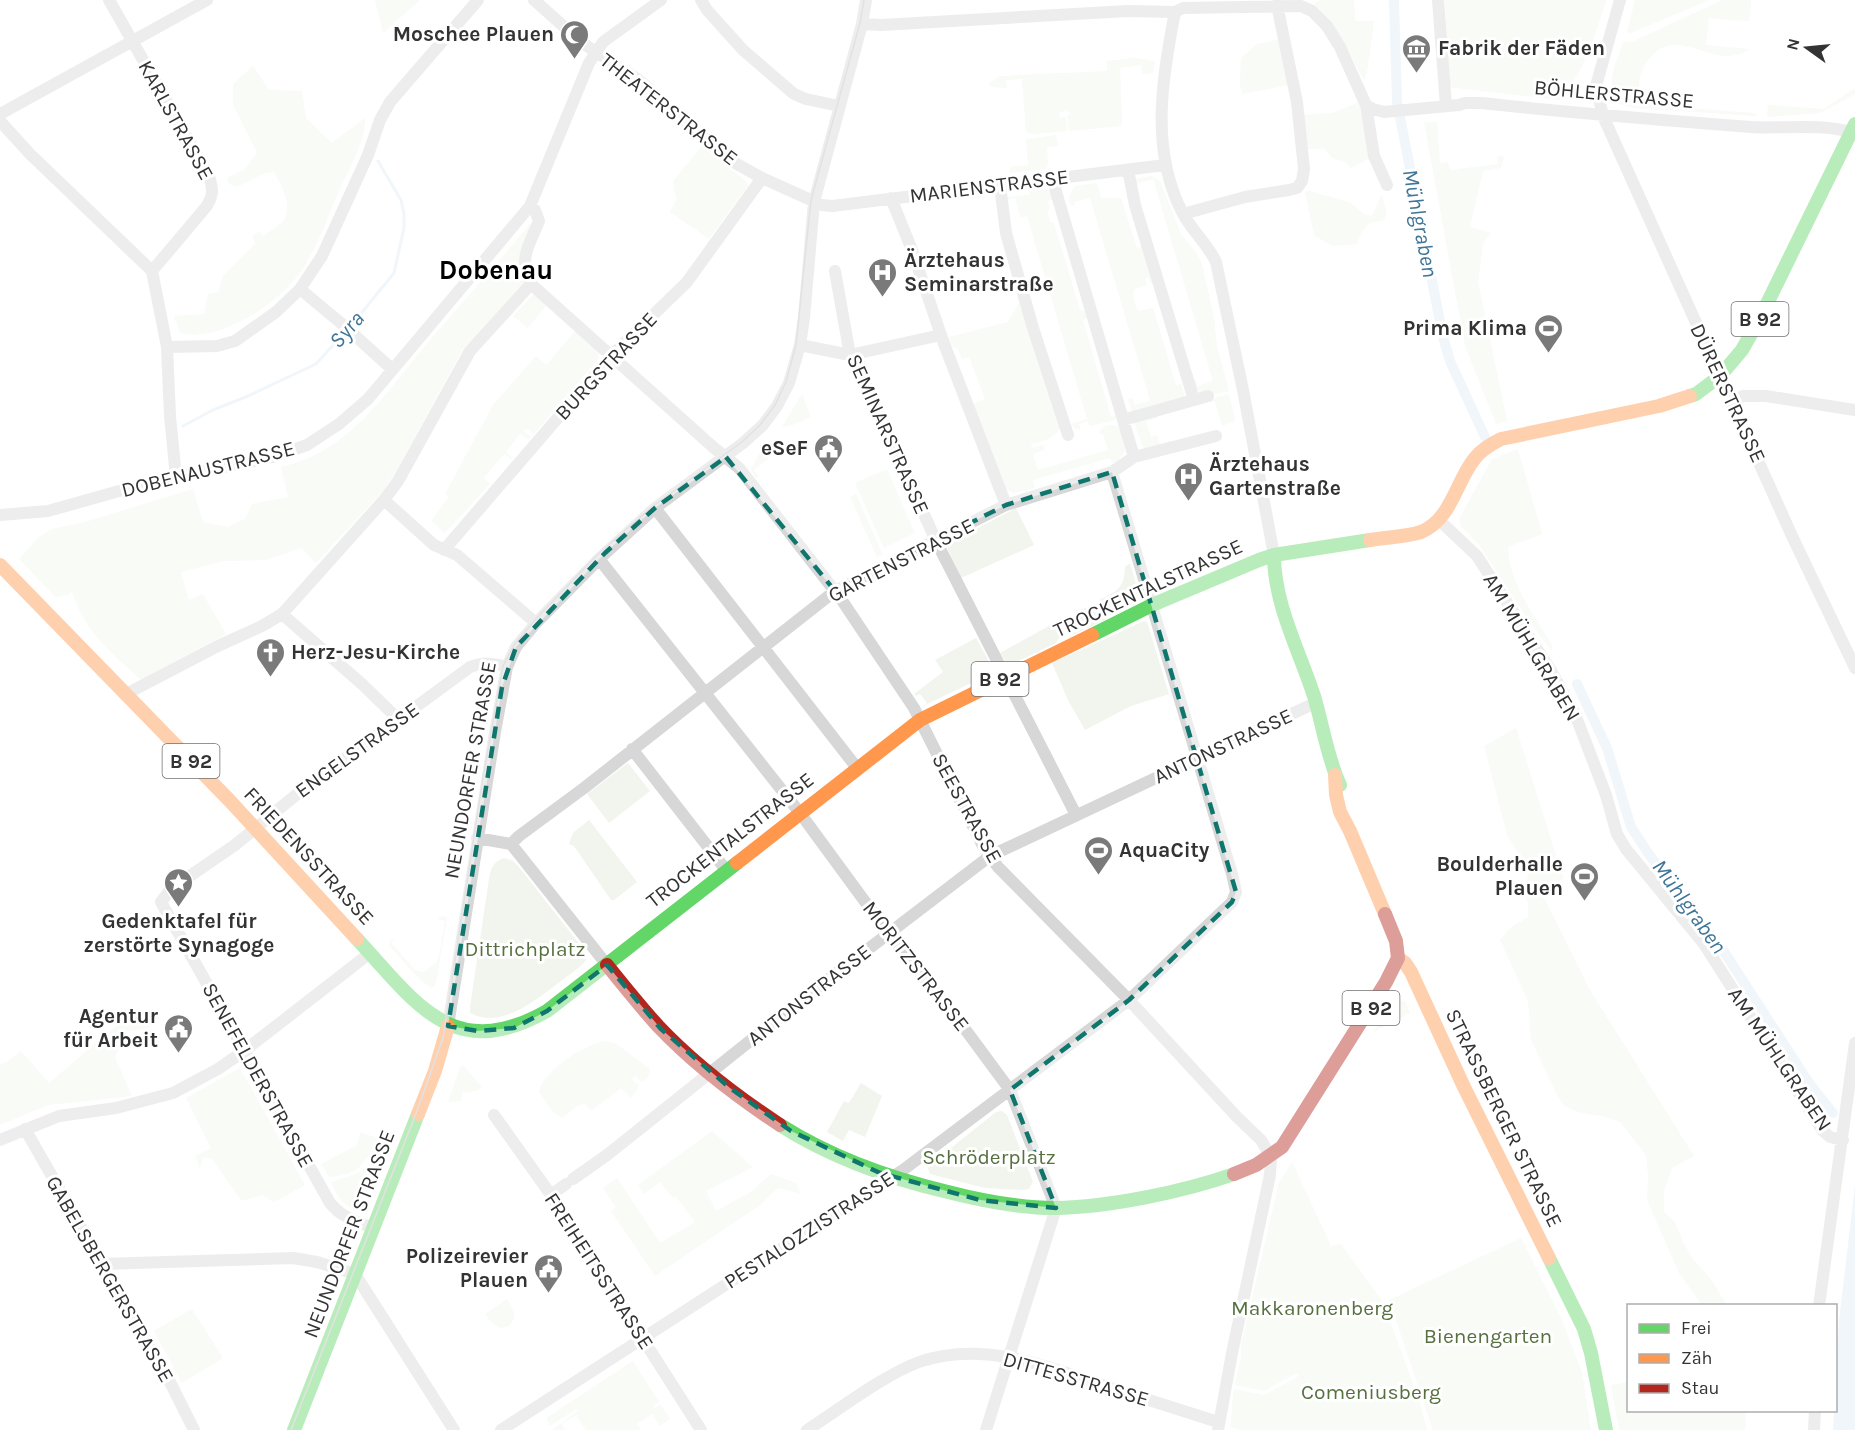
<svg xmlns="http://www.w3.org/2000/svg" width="1855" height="1430" font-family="Karla,sans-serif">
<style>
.green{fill:#f1f5ed}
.water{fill:#ddebf3}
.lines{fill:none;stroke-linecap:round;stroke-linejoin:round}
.stream{stroke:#ddebf3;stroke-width:3}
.canal{stroke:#ddebf3;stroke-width:10}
.street{stroke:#d7d7d7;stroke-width:12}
.fast{stroke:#63d668;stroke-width:14}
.slow{stroke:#ff974d;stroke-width:14}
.jam{stroke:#b3261e;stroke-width:14}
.tram{stroke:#bebebe;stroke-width:1.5}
.marked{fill:none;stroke:#0f766e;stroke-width:4.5;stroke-dasharray:12 8;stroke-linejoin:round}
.labels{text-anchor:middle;stroke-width:6;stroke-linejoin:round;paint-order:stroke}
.shield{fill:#fff;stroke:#707070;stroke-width:1.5}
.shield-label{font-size:20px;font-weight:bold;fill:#333}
.poi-label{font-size:21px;font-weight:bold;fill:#333;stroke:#fff;text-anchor:end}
.street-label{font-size:21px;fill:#333;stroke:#fff}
.park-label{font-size:21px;fill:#56703f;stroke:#fff}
.water-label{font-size:22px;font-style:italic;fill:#3f7597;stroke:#fff}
.district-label{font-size:27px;font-weight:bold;fill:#000;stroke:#fff}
</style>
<rect width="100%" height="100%" fill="#fff"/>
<path class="green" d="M375,0H420L383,33Z
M1320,0H1354L1355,21H1374L1367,72L1364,80L1335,27L1314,3Z
M1445,0H1606C1596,33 1584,74 1559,100L1449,87Z
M1635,0H1709L1631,33L1627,32Z
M1722,0H1751L1749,21L1709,18L1706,45L1750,49C1712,75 1675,16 1645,65C1637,77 1638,92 1643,105L1756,113V116L1633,108L1617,103C1605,82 1616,64 1623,42H1632Z
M1280,39L1289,85L1242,94L1240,85L1241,58L1257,44Z
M1135,58L1155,61L1153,73L1142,74L1141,65L1120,68L1122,121L1121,126L1069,131L1067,115H1070V113L1066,111L1059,112L1060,118L1066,117L1067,131L1033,134L1026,132L1022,79L1006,80L1007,88L990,87L989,83L1000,76L1107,71V61Z
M253,66L269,90L302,91L306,118L332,143L365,118C367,137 349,169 341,187C328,215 317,249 299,274C276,305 219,343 180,333L174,316L204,314L208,294L218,292L223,276L256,243L252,237L259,231L263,236C270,231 282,225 285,218C292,204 281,184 274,172L265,173L237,187L229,184L227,178L245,169L257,153L233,105V84Z
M1855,88V94L1820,113L1767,117L1768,105L1824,109Z
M1359,102L1369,159L1351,168L1345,162L1333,158L1324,149H1306L1302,115L1332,113Z
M1424,122H1437L1440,163L1448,162L1450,170L1498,164L1497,156H1503L1504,158L1501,168L1483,171L1470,227L1491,233L1483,244L1478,282L1507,421L1496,424L1465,346Z
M1056,135L1058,146L1047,147L1048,164L1046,169L1010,173V167L1028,165L1026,139Z
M702,146L747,182L748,186L709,239L670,212L676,200L673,181Z
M1152,176L1160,181L1181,234L1197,254L1202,264L1214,318L1217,346L1229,391C1217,394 1208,396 1196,390L1193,380L1195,379L1198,386L1213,381L1153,179L1136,184L1135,179Z
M1097,183L1101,198H1121L1137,248L1146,246L1156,283L1151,284L1148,277L1145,279L1147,285L1134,289C1132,295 1135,307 1139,311L1153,308L1176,385L1181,384L1185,397L1132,412L1128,399L1132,398L1135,405L1150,400L1090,198L1074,202L1075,206L1070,205C1068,197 1070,192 1075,186Z
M1035,187C1044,188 1052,189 1054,199L1048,201L1050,209L1047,210L1051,223H1054L1080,310L1086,311L1087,318L1083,320L1111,417L1118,415L1113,421L1090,426L1088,421L1079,424L1081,429H1075L1071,424L1087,419L1027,216L1021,218L1015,198L1004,201L1007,197L1029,195V188Z
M1309,191L1349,202L1364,214L1372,216L1382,194L1386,210L1385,220L1369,223L1361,233L1357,244L1332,246L1314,235L1305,192Z
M530,224L532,225L521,275L524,284L463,349L396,471L382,492L316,563L301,548L266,560L224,561L181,572L189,600L203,594L226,634L141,680C110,651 86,634 72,592L68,595L55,597L19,559L39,537L52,529L85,522L193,489L203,522L228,527L245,519L252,504L288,497L281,467C350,451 383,396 425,346C460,305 496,265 530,224Z
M534,294L547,305L528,328L513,316Z
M1023,302L1061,426C1055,439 1044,441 1031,444L1032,448L1044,445L1045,450L1033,454L1038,470L1108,450L1103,434H1099C1101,424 1113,423 1121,428L1125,451L1118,461L1112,463L1110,458L1033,480L1035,488L1013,493L1006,489L973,404L985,399L969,357L962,359L958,349L952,347L949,337L1008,322L1018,304Z
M576,330L598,351V359L534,434L527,429L523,430L531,437L528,440L520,434L506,452L513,458L511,459L504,454L484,478L490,484L445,533L431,521L449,497L445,494L493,405L536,356L546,365Z
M802,394L811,417L796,424L782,427Z
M1229,394L1235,418L1233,422L1222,426L1215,401L1210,402L1209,399Z
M1156,414L1158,418L1146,421L1151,437L1157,435L1161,449L1145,450L1142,446L1134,422Z
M775,438L783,447L754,470L759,477L755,478L751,469L760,452Z
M1518,449L1542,534L1508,547C1509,584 1535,616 1553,647L1551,650L1529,621L1480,546L1461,526L1459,519L1492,459Z
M887,469L915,533L884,548L855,483Z
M856,494L883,555L877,557L850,497Z
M1016,508L1034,545L961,578L946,545Z
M1130,563L1141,601L1118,613L1099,600C1117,591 1124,589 1125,567Z
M1088,607L1107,619L1072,635L1076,611Z
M1065,617L1059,638L1056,643L1010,665L1007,664L1000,653Z
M1144,621L1147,622L1169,694L1131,706L1085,730L1068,700L1052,663Z
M976,638L992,667V673L923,706L927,703L920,694L916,696L914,694L943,672L935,660Z
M1516,728L1563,878L1542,893L1588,987L1694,1156L1672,1168L1664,1191V1212L1675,1222L1683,1242L1692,1258L1710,1278L1727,1305H1702L1679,1273L1647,1200L1648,1175L1646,1155L1620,1122L1602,1116L1578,1112L1564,1106L1556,1093L1531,1040L1528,1001L1500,940L1510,928L1528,917V903L1524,891L1529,873L1507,834L1484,746Z
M628,763L650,791L609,823L587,794Z
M589,820L637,882L614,900H611L574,846L569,844L573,833Z
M504,858L513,861L519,867L584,950L587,955L586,960C580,968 570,974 561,981C537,999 502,1030 470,1013V1007L489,879C491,868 493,862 504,858Z
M441,916L447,917L436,984L432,988L422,982L389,945V942L396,937L391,943L415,970L424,972L438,961L445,921L438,919Z
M1395,1000L1405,1001L1410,1013L1373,1032Z
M139,1012L147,1016L149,1028L127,1031L115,1057L132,1096L48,1105L0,1125V1065L7,1062L21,1051L49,1083L118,1024Z
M605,1041L615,1043L650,1069L648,1077L642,1082L635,1076L632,1080L639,1085L637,1090L631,1098L621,1088L591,1111L585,1104L579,1105L562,1118L552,1111L539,1091C544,1070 585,1044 605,1041Z
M463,1065L482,1087L477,1091L463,1092L461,1101L448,1102L460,1067Z
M240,1068L305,1185L274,1202L262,1195L242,1201L211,1158H203L200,1168L195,1156L211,1148L186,1098Z
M861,1083L882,1096L865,1137L849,1130L843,1141L827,1132L844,1101L849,1103Z
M1002,1111L1007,1115L1033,1182L1029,1189L1024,1190L985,1188L930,1174L928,1168L931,1164L996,1112Z
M712,1131L753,1167L706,1191L716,1211L751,1192L771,1174L796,1183L801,1194L778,1188L760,1205L655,1276L611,1211L616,1207L603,1188L617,1178L660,1243L695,1222L676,1197H672L660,1182L644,1194L638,1185Z
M361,1132L386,1142L383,1152C369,1150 366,1162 356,1170C350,1174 336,1177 329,1177L321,1164L356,1146Z
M377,1155L381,1156L361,1207L359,1209C344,1209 336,1194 331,1182L358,1173Z
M1292,1162L1331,1246L1341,1244L1383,1302L1418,1397L1427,1430H1241L1230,1427C1233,1414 1231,1403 1234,1389L1264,1395L1299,1376L1297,1373L1264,1391L1235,1385L1241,1358V1345L1279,1183Z
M1521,1238L1561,1318L1582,1372L1591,1430H1433L1389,1300Z
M507,1299C513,1308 518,1318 509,1326L500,1328L492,1323L485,1314Z
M192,1309L223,1358L182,1383L154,1331Z
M633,1361L659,1402L653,1406L655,1408L660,1404L670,1419L660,1426L652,1414L637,1424L641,1430H586L576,1415L562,1424L565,1430H552L578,1411L576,1409L550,1426L546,1418Z
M1628,1382V1410L1746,1411L1745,1430H1619L1611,1385Z"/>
<path class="water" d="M1855,1185V1430H1833L1839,1321Z"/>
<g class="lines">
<path class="stream" d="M350,327L394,273L404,228V214L401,200L378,161
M183,426L213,410L248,396L316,364L345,332"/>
<path class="canal" d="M1394,0L1397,102L1443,337L1450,361L1485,437
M1577,684L1607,748L1631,827L1648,853L1723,950L1809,1083L1833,1113"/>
<path class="street" d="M109,0L209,176C213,189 214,195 206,207L152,271L167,347L170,416L176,477
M534,0C550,14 566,29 583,43C609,63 642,76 663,104L735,163L762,178L822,205L832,206L1165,165
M701,0L707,10L743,50L794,94L806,99L839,106
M1438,0L1446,106
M1620,0L1596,86L1603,116L1792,536L1855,668
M1175,12C1162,78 1150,149 1182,212C1191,230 1207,243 1216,262L1243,390L1274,555
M862,24L881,25L1128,11L1175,12L1183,8L1301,6L1312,11L1327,26L1340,47L1366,105L1374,156L1387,185
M1366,105L1373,109L1384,112L1459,105L1465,103H1482C1572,113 1661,120 1751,127C1784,129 1819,123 1851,132
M0,114L207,0
M0,121L30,154L152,271
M1052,178L1134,457
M1000,185L1006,233L1033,328L1068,435
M891,198L912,250L943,341L1006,505
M530,206L535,210L539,221C529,246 518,258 531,284L713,447L739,468L841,599L914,708L983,846L998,867L1129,1000L1236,1116L1261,1140L1271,1157L1270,1175L1232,1353L1218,1430
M1183,214L1245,197L1289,190L1297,188L1302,181L1304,169L1297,102L1277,5
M835,271L850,355L871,395L936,541L1076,815
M300,289L342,324L392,369
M800,345L850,355L941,335
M167,347L217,346L235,341L276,312L300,289L322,256L368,155L380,120L390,102L478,0
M1194,400L1208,396
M1732,402L1743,396H1766L1855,410
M1123,420L1194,400L1135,205L1128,170
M384,500L434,545L457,555L536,623
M655,508L857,768
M0,515L48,511L144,484L273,457L307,445L339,424L368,399L530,206L589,63L603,42L661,0
M1439,520L1477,556L1550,669L1575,714L1606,795L1617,834L1626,849L1704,944L1823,1131L1830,1137L1843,1140
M444,550L612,355L687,282L762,178
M599,559L800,813L888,933L962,1025L1010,1090L1056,1208L986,1430
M282,614L363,685L398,719
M126,694L218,646L262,626L282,614L384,500L398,481L470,351L531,284
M632,749L726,870
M477,838L511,844L607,965
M511,844L519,836L584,788L835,591L1006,505L1112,472L1134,457L1216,436
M448,1026L495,732L507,667L516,647L536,623L599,559L655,508L743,443L763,425L777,406L789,383L800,345L804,318L814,202L862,24L866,0
M494,1115L551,1195L701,1430
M25,1129L172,1386L194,1430
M0,1140L59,1116L116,1108L173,1093L218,1069L244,1051L370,953
M573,1179L607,1155L795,1005L990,856L1315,703
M551,1195L566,1184
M373,1228C357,1222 341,1217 330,1203L161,902L171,889L235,845L296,795L470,667C483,662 493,663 507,667
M101,1264L293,1258L317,1262L355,1274L454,1430
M1819,1306L1855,1043
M501,1430L903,1170L1129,1000L1232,902L1236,892L1232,874L1112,472
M807,1430C840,1409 884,1375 919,1362C982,1340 1046,1366 1105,1386C1143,1398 1180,1410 1218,1422
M1814,1430L1815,1410"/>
<path class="fast" d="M1690,396L1696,394L1720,376L1742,350L1760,318L1855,124
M1274,555C1274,604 1299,650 1314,696C1323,726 1327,757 1340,785
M1092,635L1152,605L1259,560L1274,555L1370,540
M357,939C416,1003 453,1064 547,1011L737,863
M780,1125C832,1158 888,1178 948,1192C983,1201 1019,1208 1055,1208C1109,1207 1183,1192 1234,1174
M1549,1258L1584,1329L1591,1353L1606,1430
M294,1430L418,1114"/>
<path class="slow" d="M1370,540C1386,537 1406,537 1421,532C1452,519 1456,481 1475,458C1482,449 1491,444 1501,439L1659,406L1690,396
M0,565L230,801L357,939
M1335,775L1336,795L1340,812L1350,831L1385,914
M737,863L920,720L1092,635
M1398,958L1405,963L1411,972L1464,1087L1549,1258
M418,1114L435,1071L448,1026"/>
<path class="jam" d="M607,965C623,985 640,1006 658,1026C694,1064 736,1096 780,1125
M1234,1174L1256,1165L1282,1147L1386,982L1398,958L1396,941L1385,914"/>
<path class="tram" d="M291,1430L417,1111L443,1038L483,778L503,666L514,645L534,621L596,556L653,506L742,442L760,425L775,405L786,382L796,345L811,200L860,23L864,0"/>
</g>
<path d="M0 0H1855V1430H0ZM726,457L835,591L1006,505L1112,472L1236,892L1232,902L1129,1000L1010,1090L1056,1208L980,1200L880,1173L791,1131L730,1088L661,1029L607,965L547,1011L514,1028L478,1031L448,1026L502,687L516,647L605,553L655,508Z" fill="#fff" fill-opacity=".55" fill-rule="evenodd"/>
<path class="marked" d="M726,457L835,591L1006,505L1112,472L1236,892L1232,902L1129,1000L1010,1090L1056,1208L980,1200L880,1173L791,1131L730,1088L661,1029L607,965L547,1011L514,1028L478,1031L448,1026L502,687L516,647L605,553L655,508Z"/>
<defs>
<symbol id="mosque-pin" viewBox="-11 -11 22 30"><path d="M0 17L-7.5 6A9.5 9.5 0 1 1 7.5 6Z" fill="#7a7a7a" stroke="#fff"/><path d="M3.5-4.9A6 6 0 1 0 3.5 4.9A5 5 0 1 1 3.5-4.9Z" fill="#fff"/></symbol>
<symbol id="museum-pin" viewBox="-11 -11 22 30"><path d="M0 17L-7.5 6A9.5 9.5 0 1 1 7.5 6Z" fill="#7a7a7a" stroke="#fff"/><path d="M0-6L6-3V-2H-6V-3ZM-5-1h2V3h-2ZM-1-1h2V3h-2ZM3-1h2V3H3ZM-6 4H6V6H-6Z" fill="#fff"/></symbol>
<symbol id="hospital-pin" viewBox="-11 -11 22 30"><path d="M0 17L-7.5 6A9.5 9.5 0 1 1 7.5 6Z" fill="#7a7a7a" stroke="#fff"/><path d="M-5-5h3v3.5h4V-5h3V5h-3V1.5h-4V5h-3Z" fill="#fff"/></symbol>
<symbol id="stadium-pin" viewBox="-11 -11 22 30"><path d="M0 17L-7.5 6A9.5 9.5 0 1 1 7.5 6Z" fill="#7a7a7a" stroke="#fff"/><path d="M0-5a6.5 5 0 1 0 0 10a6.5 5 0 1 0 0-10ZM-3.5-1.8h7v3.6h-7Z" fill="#fff"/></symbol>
<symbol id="civic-pin" viewBox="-11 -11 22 30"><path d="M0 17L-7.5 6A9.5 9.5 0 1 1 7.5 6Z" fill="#7a7a7a" stroke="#fff"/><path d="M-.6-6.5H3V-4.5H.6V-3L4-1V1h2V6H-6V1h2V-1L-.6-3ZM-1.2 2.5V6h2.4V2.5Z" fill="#fff"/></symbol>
<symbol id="church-pin" viewBox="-11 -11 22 30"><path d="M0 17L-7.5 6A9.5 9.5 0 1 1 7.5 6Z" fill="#7a7a7a" stroke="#fff"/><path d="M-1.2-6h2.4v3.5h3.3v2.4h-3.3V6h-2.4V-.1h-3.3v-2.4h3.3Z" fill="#fff"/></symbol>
<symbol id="sight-pin" viewBox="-11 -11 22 30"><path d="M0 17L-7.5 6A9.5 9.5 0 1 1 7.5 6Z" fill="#7a7a7a" stroke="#fff"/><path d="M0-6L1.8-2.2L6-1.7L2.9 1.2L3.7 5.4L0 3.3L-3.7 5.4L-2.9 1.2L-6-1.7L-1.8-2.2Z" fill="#fff"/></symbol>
</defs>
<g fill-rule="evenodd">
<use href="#mosque-pin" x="558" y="18" width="33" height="45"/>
<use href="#museum-pin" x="1400" y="32" width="33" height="45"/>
<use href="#hospital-pin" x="866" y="256" width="33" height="45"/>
<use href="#stadium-pin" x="1532" y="312" width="33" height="45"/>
<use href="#civic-pin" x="812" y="432" width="33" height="45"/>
<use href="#hospital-pin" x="1172" y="460" width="33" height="45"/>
<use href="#church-pin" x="254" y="636" width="33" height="45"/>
<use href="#stadium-pin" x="1082" y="834" width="33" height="45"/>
<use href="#stadium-pin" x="1568" y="860" width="33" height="45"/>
<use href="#sight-pin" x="162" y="866" width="33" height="45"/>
<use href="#civic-pin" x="162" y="1012" width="33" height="45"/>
<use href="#civic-pin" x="532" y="1252" width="33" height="45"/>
</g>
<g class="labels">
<g class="shield">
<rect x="1731.5" y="302" width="57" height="34" rx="4.5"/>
<rect x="971.5" y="662" width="57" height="34" rx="4.5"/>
<rect x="162.5" y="744" width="57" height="34" rx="4.5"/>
<rect x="1342.5" y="991" width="57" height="34" rx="4.5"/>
</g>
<g class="shield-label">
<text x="1760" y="326">B 92</text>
<text x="1000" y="686">B 92</text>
<text x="191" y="768">B 92</text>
<text x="1371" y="1015">B 92</text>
</g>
<g class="poi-label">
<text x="554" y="41">Moschee Plauen</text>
<text x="1438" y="55" text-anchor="start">Fabrik der Fäden</text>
<text x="904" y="267" text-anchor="start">Ärztehaus<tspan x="904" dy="24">Seminarstraße</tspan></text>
<text x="1527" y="335">Prima Klima</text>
<text x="808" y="455">eSeF</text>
<text x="1209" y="471" text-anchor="start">Ärztehaus<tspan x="1209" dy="24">Gartenstraße</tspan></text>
<text x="291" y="659" text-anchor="start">Herz-Jesu-Kirche</text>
<text x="1119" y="857" text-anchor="start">AquaCity</text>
<text x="1563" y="871">Boulderhalle<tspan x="1563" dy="24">Plauen</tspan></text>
<text x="179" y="928" text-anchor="middle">Gedenktafel für<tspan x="179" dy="24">zerstörte Synagoge</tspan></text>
<text x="158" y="1023">Agentur<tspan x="158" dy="24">für Arbeit</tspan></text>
<text x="528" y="1263">Polizeirevier<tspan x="528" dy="24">Plauen</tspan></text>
</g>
<g class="street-label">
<text transform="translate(1614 94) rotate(5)" y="7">BÖHLERSTRASSE</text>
<text transform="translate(669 109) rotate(38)" y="7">THEATERSTRASSE</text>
<text transform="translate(176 120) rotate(61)" y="7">KARLSTRASSE</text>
<text transform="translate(989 186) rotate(-7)" y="7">MARIENSTRASSE</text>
<text transform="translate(606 366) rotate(-47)" y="7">BURGSTRASSE</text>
<text transform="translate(1728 393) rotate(65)" y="7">DÜRERSTRASSE</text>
<text transform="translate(888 434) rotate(66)" y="7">SEMINARSTRASSE</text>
<text transform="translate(208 469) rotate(-14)" y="7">DOBENAUSTRASSE</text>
<text transform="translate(901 560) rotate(-27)" y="7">GARTENSTRASSE</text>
<text transform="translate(1148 588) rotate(-25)" y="7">TROCKENTALSTRASSE</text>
<text transform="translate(1532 647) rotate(59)" y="7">AM MÜHLGRABEN</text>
<text transform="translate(1223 746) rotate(-25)" y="7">ANTONSTRASSE</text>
<text transform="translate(357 750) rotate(-36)" y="7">ENGELSTRASSE</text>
<text transform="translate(470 770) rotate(-80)" y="7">NEUNDORFER STRASSE</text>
<text transform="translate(967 808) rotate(61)" y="7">SEESTRASSE</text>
<text transform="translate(730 840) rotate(-38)" y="7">TROCKENTALSTRASSE</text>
<text transform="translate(309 856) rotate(47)" y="7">FRIEDENSSTRASSE</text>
<text transform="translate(916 966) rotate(52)" y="7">MORITZSTRASSE</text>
<text transform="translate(809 995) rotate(-38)" y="7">ANTONSTRASSE</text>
<text transform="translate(1780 1059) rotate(56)" y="7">AM MÜHLGRABEN</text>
<text transform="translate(258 1075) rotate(61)" y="7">SENEFELDERSTRASSE</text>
<text transform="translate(1504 1118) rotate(64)" y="7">STRASSBERGER STRASSE</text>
<text transform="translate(809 1230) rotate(-33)" y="7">PESTALOZZISTRASSE</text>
<text transform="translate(349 1234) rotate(-69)" y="7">NEUNDORFER STRASSE</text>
<text transform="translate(599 1271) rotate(57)" y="7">FREIHEITSSTRASSE</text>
<text transform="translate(110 1279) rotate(60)" y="7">GABELSBERGERSTRASSE</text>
<text transform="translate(1076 1379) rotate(16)" y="7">DITTESSTRASSE</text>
</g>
<g class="park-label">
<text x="525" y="956">Dittrichplatz</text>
<text x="989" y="1164">Schröderplatz</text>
<text x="1312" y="1315">Makkaronenberg</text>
<text x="1488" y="1343">Bienengarten</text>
<text x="1371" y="1399">Comeniusberg</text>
</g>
<g class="water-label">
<text transform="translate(1421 223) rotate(79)" y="8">Mühlgraben</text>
<text transform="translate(346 329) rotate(-49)" y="8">Syra</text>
<text transform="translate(1690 906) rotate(54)" y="8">Mühlgraben</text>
</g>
<g class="district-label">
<text x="496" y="279">Dobenau</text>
</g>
</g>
<rect x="1627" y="1304" width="210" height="108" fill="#ffffff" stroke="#adadad" stroke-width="1.5"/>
<rect x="1639" y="1324" width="30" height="9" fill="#63d668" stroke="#adadad" stroke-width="1.5"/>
<text x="1681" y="1334" font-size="18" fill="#333333">Frei</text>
<rect x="1639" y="1354" width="30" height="9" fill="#ff974d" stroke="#adadad" stroke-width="1.5"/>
<text x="1681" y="1364" font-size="18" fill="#333333">Zäh</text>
<rect x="1639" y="1384" width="30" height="9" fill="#b3261e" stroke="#adadad" stroke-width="1.5"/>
<text x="1681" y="1394" font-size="18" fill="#333333">Stau</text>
<g transform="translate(1807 48) rotate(285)" stroke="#ffffff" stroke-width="4.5" paint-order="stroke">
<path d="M0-4.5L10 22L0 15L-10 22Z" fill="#333333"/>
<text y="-9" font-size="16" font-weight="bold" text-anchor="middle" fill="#333333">N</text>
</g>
</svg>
